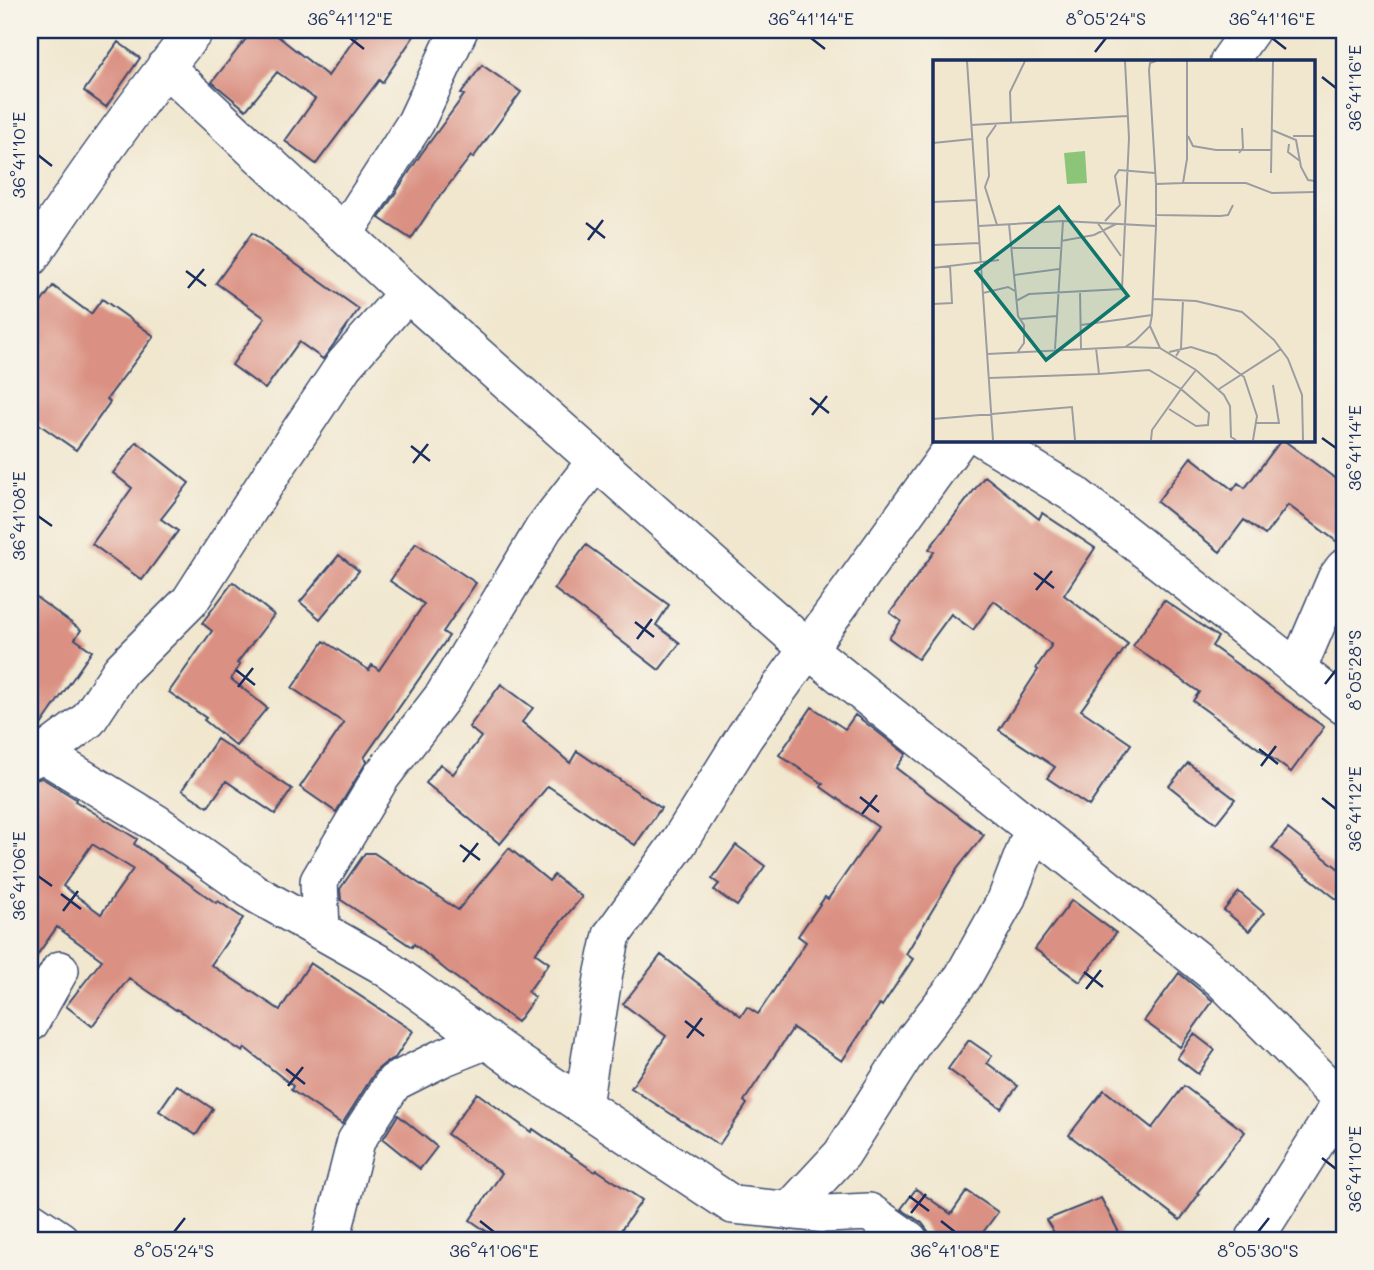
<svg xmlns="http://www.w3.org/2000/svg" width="1374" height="1270" font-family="Mali,sans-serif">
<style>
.building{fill:#da9082;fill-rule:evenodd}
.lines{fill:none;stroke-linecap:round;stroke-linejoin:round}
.minor-casing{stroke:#3b4b6f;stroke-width:40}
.minor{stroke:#fff;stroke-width:37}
.ticks{fill:none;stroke:#1b2f5e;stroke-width:2.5}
.inset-road{fill:none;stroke:#9b9da2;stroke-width:2}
.view{fill:#0f766e;fill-opacity:0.15;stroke:#0f766e;stroke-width:3.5}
.inset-edge{fill:none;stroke:#1b2f5e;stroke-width:3.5}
.neatline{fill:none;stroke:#1b2f5e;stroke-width:2.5}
.ticks-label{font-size:18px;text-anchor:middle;fill:#1b2f5e}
</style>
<rect width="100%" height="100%" fill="#f7f3e8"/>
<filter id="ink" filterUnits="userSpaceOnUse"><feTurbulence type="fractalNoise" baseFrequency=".0143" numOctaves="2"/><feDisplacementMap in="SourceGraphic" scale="14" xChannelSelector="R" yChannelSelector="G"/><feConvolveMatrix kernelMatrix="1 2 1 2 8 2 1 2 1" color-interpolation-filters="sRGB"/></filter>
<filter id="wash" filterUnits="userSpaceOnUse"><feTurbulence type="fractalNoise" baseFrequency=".00686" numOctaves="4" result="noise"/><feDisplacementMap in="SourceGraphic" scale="28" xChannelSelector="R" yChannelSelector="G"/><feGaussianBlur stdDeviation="1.57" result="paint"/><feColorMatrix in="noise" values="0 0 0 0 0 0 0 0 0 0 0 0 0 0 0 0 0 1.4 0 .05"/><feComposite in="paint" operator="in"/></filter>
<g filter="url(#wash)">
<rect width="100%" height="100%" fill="#f1e7cf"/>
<g id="blocks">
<path class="building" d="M253,30H270L328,76L361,30H418L382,83L379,80L316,164L285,141L315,99L277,72L246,110L212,82Z
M118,42L140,58L106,107L84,91Z
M482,65L521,92L473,158L471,156L434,204L411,239L379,218L421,154L464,95L461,94Z
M252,233L359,309L323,359L299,342L265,389L232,365L265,318L216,283Z
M53,286L91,314L102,299L154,336L107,399L110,402L76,450L30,418V318Z
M1282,439L1344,485V547L1288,505L1265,535L1244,520L1220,552L1157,502L1191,457L1233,490L1238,483L1245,488Z
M137,442L189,483L161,519L178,531L142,580L92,544L132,488L113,473Z
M985,476L1039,519L1042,513L1095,548L1064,595L1128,644L1081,710L1131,744L1089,806L1047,778L1055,767L999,730L1038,670L1036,668L1051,646L1050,645L1051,644L994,601L973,630L951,614L918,659L889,638L901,621L890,613L934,552L929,549Z
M416,543L476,583L443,632L449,636L364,758L367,761L336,812L300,787L344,723L292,688L324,641L369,670L372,665L379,670L424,604L390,581Z
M586,545L669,605L656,625L680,643L659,670L599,624L600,623L554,589Z
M339,555L359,571L320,619L300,602Z
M233,582L274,615L237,663L240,665L231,679L267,708L236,746L204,720L206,718L169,692L212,631L202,623Z
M30,593L81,630L75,639L92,651L34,735L30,737Z
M1164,600L1218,637L1212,646L1324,727L1291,772L1193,701L1199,692L1133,646Z
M501,684L533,708L522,722L570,763L577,751L661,808L635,845L548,786L500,844L426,783L440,764L453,774L481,737L469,727Z
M812,707L845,729L855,715L874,729L906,754L896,768L984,835L957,869L906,954L913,959L882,1006L880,1004L842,1061L793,1028L744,1101L747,1104L719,1145L631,1088L666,1036L623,1004L661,955L741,1016L747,1007L758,1014L806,942L798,936L825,897L828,899L878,827L821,787L823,784L779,755Z
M217,739L292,789L275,814L226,781L208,807L182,790Z
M1188,763L1235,799L1216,823L1169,786Z
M42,778L76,799L75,801L137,839L134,844L216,903L218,901L243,918L211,965L280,1010L310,963L413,1031L395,1058L385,1063L376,1071L342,1124L291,1090L293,1086L245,1048L243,1052L177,1009L176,1010L129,978L92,1026L66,1006L102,960L57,927L30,965V781ZM92,844L133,869L101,914L63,886Z
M1288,829L1344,873V905L1272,848Z
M736,845L765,866L737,906L714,890L719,884L712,879Z
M509,848L549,881L554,875L582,897L535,953L549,963L528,992L535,997L517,1022L447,971L414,944L412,947L341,900L340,889L365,853H374L458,910Z
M1239,892L1264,913L1249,931L1224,910Z
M1072,900L1116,933L1080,982L1035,949Z
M1179,973L1213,1001L1180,1047L1144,1021Z
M1194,1034L1215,1050L1198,1074L1177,1058Z
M969,1040L992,1056L987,1063L1018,1086L1001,1108L948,1069Z
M177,1085L213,1109L196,1135L159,1111Z
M1184,1086L1245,1132L1197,1193L1199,1194L1180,1220L1069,1135L1104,1090L1152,1128Z
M477,1093L531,1132L533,1129L595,1172L597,1170L642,1200L614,1240H499L470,1220L502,1173L447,1134Z
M398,1115L437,1147L420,1169L383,1139Z
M916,1189L951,1214L967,1191L998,1212L981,1235L988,1240H930L928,1231L922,1223L901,1209Z
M1101,1198L1123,1240H1059L1046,1220Z"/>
</g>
</g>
<g filter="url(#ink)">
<use href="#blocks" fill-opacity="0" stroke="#3b4b6f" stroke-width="2"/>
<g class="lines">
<defs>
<path id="minor" d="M1229,61L1251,30
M165,67L407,293L809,650L1221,979L1342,1101
M344,234L416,122L459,30
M30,258C82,180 136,103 195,30
M984,439L1074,494L1344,706
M1297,670L1336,579L1344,568
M43,754L88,720L121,670L190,601L276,467L344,365L407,293
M30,760L43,754L156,823L256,894L382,965L517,1062L733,1205L826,1214L869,1212L909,1240
M321,931L319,881L381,777L444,695L544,528L596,461
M30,1023L60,970
M583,1105L604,972L612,935L677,845L745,736L959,439
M789,1211L842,1154L915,1039L963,977L1006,900L1033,830
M30,1220L60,1240
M331,1240L356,1141L394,1082L442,1058L487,1040
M1254,1240L1344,1098"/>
</defs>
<use href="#minor" class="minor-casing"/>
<use href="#minor" class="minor"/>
</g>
</g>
<path class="ticks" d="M350,38L364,49M811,38L825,49M1272,38L1286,49M1095,52L1106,38M1322,77L1336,88M38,155L52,166M586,223L605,238M588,240L603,220M186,271L206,286M188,288L204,269M810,398L829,413M812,415L827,396M1322,438L1336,448M411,446L430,461M413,463L428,444M38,516L52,526M1034,573L1054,588M1036,590L1052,571M635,622L654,637M637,639L652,619M236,670L255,685M1325,684L1336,670M238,687L253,668M1259,749L1278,764M1261,766L1276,746M860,797L879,812M1322,798L1336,809M862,814L877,795M460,845L480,860M463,862L478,843M38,876L52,886M61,894L81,909M63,911L78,891M1084,972L1103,987M1086,989L1101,970M685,1021L704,1036M687,1038L702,1018M286,1069L305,1084M288,1086L303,1067M1322,1158L1336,1169M909,1196L929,1211M911,1213L926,1194M480,1221L494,1232M941,1221L955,1232M174,1232L185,1218M1258,1232L1269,1218"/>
<g transform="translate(933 60)">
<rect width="382" height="382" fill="#f1e7cf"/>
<path d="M152,91L154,123L134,124L131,93Z" fill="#8dc578"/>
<path class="inset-road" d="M34,1L60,380M78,62L77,32L92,1M38,65L194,56M63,65L54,78L56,116L52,127L64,165M339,70L363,80L368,107L375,120L382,121M255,76L260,86L283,90H339M360,76H382M0,83L39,79M356,84L355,92L367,101M306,93L310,88L309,68M338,113L340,1M250,123H313L339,133L382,132M223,124L216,10L217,3L223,1M0,142L44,140M222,155L287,156L295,155L300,145M172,161L187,145L182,116L186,110L222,113M164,162L188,196M76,164L85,256L91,265V283L84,293M223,165V124L250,123L254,99V1M46,166L130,161L223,166L219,255L217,266L203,280L192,287L54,294M128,181L161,175L183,164M0,185L46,183M79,188H127M0,208L66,200M82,215L126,209M147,231L148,289M50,233L75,227L82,231M220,239L263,241L309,252L341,280L355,299L369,335L370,380M83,241L96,234L189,229L196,78L192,1M0,244L19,243L17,206M87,259L124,256M148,265L219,255M217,266L227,288L263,310L291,335L297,346L298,377L303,380M193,287L226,288M163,288L166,314L216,310L248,329L219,370L218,380M122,289L130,161M236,292L258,287L283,295L311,317L324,356L320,380M243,296L248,288L250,240M56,318L166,314M286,329L348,289M236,349L263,366L275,365L276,353L248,329L263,310M0,359L139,347L142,380M323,363H346L340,325"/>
<path class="view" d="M126,147L195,236L113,300L43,211Z"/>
<rect width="382" height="382" class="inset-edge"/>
</g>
<rect width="1374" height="1270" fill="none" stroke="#f7f3e8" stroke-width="77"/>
<rect x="38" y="38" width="1298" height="1194" class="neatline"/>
<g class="ticks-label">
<text x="350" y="25">36°41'12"E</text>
<text x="811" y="25">36°41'14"E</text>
<text x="1106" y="25">8°05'24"S</text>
<text x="1272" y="25">36°41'16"E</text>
<text transform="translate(1355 88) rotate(-90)" y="6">36°41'16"E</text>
<text transform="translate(19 155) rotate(-90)" y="6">36°41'10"E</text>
<text transform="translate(1355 448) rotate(-90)" y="6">36°41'14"E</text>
<text transform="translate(19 516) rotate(-90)" y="6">36°41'08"E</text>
<text transform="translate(1355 670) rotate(-90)" y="6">8°05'28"S</text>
<text transform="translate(1355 809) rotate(-90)" y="6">36°41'12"E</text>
<text transform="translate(19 876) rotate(-90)" y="6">36°41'06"E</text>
<text transform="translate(1355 1169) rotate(-90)" y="6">36°41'10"E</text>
<text x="174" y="1257">8°05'24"S</text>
<text x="494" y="1257">36°41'06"E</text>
<text x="955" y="1257">36°41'08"E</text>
<text x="1258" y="1257">8°05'30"S</text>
</g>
</svg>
